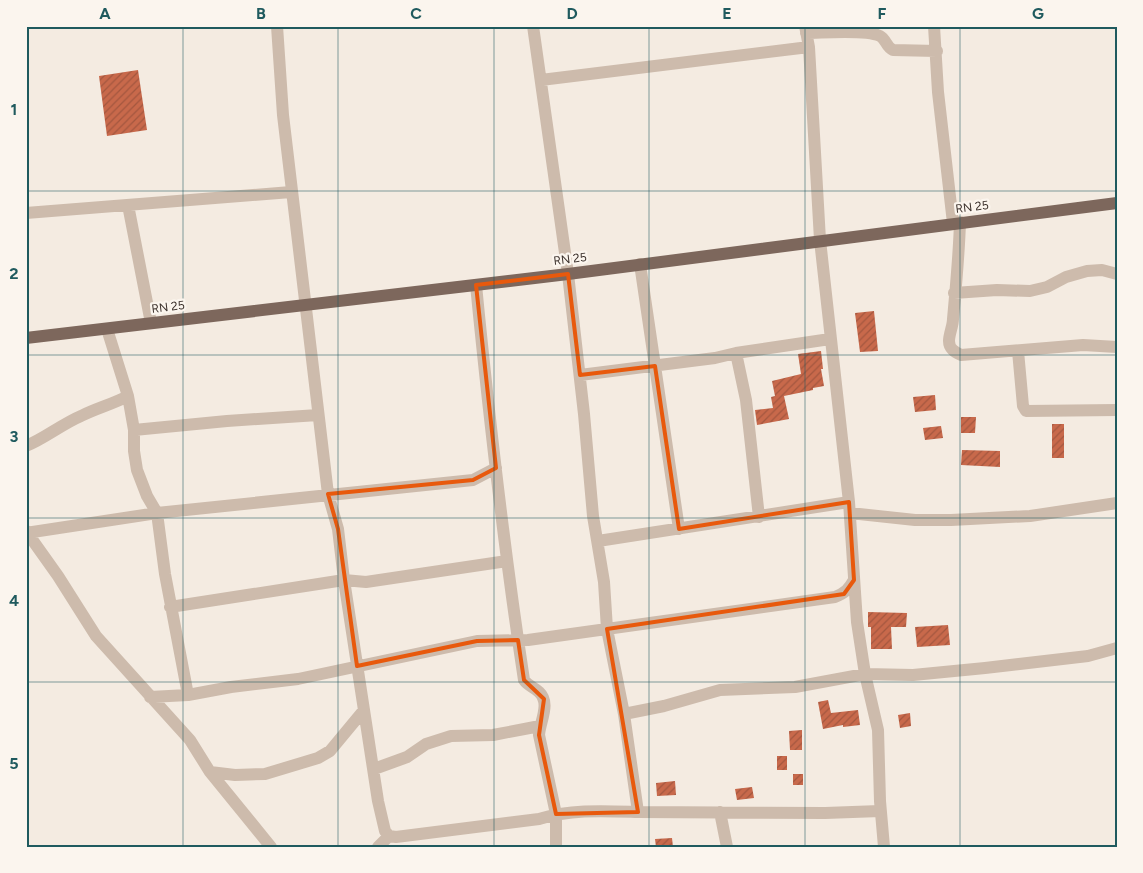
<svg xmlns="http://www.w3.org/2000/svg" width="1143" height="873" font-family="Figtree,sans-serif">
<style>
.building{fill:url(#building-hatch)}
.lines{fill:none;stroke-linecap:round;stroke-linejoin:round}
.minor{stroke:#cdbbac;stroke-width:12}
.major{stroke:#7d675c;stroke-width:12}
.marked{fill:none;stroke:#e8590c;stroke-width:4;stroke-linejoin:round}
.grid{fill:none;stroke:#1f5a5e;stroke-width:1;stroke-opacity:0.55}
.labels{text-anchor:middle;stroke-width:4.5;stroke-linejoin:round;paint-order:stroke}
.street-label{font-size:12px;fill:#3b302b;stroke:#fbf5ee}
.neatline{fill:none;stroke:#1f5a5e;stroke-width:2}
.grid-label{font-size:16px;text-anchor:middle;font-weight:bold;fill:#1f5a5e}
</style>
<defs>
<pattern id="building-hatch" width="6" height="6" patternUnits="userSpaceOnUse" patternTransform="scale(1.25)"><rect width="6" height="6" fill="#c8694b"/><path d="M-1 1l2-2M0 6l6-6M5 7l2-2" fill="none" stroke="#a4573f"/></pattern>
</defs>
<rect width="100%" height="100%" fill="#f4ebe1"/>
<path class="building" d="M138,70L147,130L107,136L99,76Z
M874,311L878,351L860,352L855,313Z
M821,351L823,369H821L824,386L813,388V390L784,396L789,419L757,425L755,410L773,408L771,397L775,396L772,381L801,374L798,354Z
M935,395L936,410L915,412L913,397Z
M961,417H976L975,433H961Z
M1052,424H1064V458H1052Z
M941,426L943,438L925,440L923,428Z
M962,450L1000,451V467L961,465Z
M868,612L907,613L906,627H891L892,649H871V627H868Z
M948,625L950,645L917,647L915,627Z
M828,700L831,713L858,710L860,725L843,727V725L823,729L818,702Z
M910,713L911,726L900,728L898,715Z
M802,730V750H790L789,731Z
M777,756H787V770H777Z
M793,774H803V785H793Z
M675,781L676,795L657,796L656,783Z
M752,787L754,798L737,800L735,789Z
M672,838L673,847H656L655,839Z"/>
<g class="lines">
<path class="minor" d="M277,26L283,115L328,494L338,529L344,580L378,801L385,831L389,836L396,837L539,819C571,809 605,811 638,812
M533,26L568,274L584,414L593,516L604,582L607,629L624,714L638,812L825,813L880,811
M805,26L809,47L820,240L849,502L857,622L865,674L878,730L880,801L884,847
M934,26L938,92L953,223
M806,33C823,33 866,29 880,36C886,39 886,47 893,50L937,51
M541,80L809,47
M128,205L151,323
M26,213L291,192
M960,222C959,255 956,286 953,319C953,326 949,334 949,341C949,349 955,352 961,355L1083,345L1117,347
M640,264L679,529
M476,285C489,417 504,549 524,680C528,686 534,687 539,692C551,703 540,721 539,735L556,814V847
M954,293L997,290L1030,291L1047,287L1066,277L1087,271L1102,270L1117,274
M107,329L128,396L134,430V451L137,470L147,496L157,513L165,574L188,695
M1018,351L1023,406L1026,411L1117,410
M736,353L746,400L759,517
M580,375L715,358L736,353L830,339
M134,430L227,421L318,415
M26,446C44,439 62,424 81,416C97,408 113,404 128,396
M850,513L915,520H951L1030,516L1117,503
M26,531L58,576L96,636L190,740L210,772L271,847
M26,533L157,513L473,480L496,468
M598,541L849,502
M170,607L344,580L366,582L507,561
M150,697L188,695L231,687L298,679L477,641L528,640L835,597C845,593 849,589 854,580
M624,714L664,706L720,690L795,687L865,674L913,675L985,668L1088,656L1117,648
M374,769L407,757L426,744L451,736L493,735L540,726
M210,772L235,775L265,774L318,758L330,751L364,710
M720,812L727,847
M378,847L389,836"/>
<path class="major" d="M26,338L568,274L1117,203"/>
</g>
<path class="marked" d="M568,274L580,375L655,366L679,529L849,502L854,580L844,594L607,629L638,812L556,814L539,735L544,699L524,680L518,640L477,641L357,666L338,529L328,494L473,480L496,468L476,285Z"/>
<path class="grid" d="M183,26V847M338,26V847M494,26V847M649,26V847M805,26V847M960,26V847M26,191H1117M26,355H1117M26,518H1117M26,682H1117"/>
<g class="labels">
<g class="street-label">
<text transform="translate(972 207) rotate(-7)" y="4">RN 25</text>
<text transform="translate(570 259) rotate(-7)" y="4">RN 25</text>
<text transform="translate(168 307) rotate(-7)" y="4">RN 25</text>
</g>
</g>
<rect width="1143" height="873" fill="none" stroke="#fbf5ee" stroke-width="55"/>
<rect x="28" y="28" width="1088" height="818" class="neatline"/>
<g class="grid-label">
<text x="105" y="19">A</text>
<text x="261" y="19">B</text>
<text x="416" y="19">C</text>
<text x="572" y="19">D</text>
<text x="727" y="19">E</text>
<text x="882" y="19">F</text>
<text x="1038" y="19">G</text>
<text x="14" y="115">1</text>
<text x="14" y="279">2</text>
<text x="14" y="442">3</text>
<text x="14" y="606">4</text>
<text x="14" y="769">5</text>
</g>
</svg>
